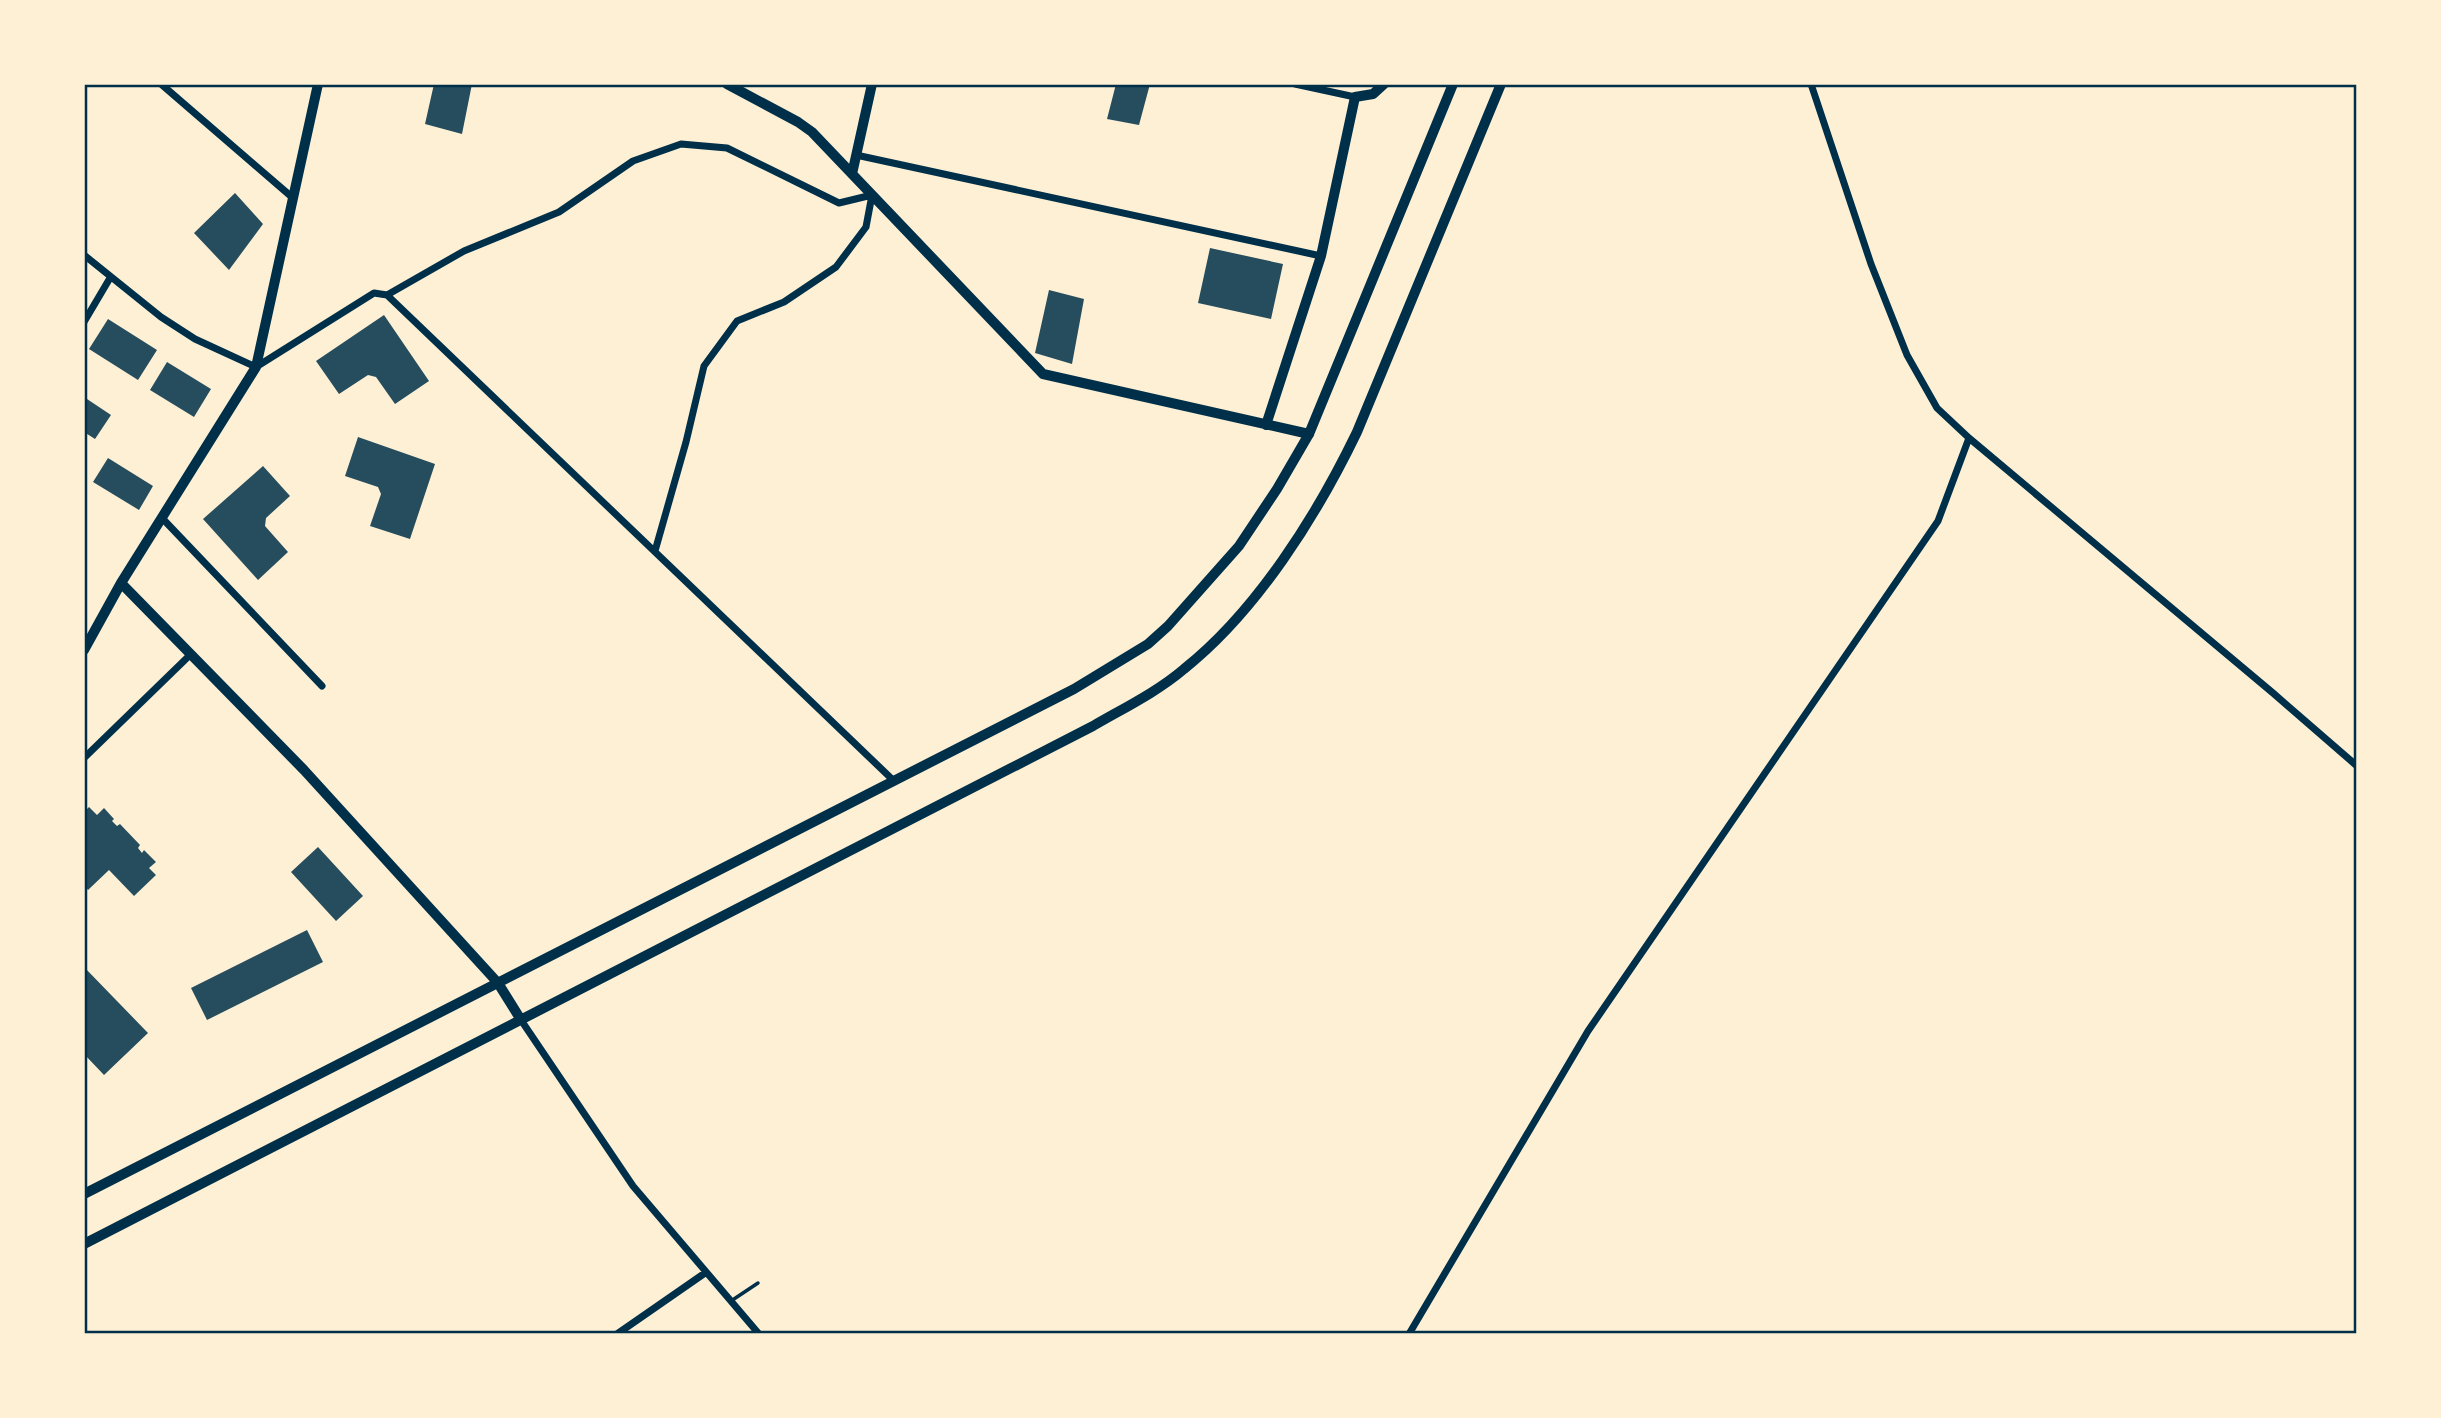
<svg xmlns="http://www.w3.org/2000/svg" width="2441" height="1418" font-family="Poppins,sans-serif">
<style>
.building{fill:#264d5e}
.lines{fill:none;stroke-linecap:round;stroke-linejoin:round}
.service{stroke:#003049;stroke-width:3.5}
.minor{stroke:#003049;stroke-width:7}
.tertiary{stroke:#003049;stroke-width:10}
.secondary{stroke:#003049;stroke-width:10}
.neatline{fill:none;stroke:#003049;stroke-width:2.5}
</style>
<rect width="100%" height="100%" fill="#fdf0d5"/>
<path class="building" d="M434,84H472L462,134L425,124Z
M1116,84H1150L1139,125L1107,119Z
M235,193L263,224L229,270L194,233Z
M1210,248L1283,264L1271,319L1198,303Z
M1049,290L1084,299L1072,364L1035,353Z
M384,315L429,381L395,404L376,377L368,375L339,394L316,361Z
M108,319L157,350L138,380L89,349Z
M167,362L211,389L194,417L150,390Z
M84,397L111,415L95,439L84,432Z
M358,437L435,464L410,539L370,526L381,494L378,487L345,476Z
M108,458L153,486L139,510L93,482Z
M263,466L290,496L266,518L265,526L288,552L258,580L203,519Z
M89,807L97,815L104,808L114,819L112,821L117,826L120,824L140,845L138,848L142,853L144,850L156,862L149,868L156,875L134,896L109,870L88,890L84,885V812Z
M318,847L363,896L336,921L291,872Z
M307,930L323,962L207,1020L191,988Z
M84,967L148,1033L104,1075L84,1054Z"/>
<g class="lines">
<path class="service" d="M731,1301L758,1283"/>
<path class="minor" d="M161,84L293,198
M1295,84L1355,97
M856,155L1321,256
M84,255L161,317L195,339L256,367L374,293L387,295L894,781
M387,295L464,251L559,212L633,161L681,144L727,148L839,203L872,195L866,227L836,267L784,302L737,321L704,366L686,442L655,551
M84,322L110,278
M1969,438L2273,693L2357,766
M162,518L322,686
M84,758L191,654
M521,1020L633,1186L759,1334
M617,1334L705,1273
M1409,1334L1588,1031L1938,521L1969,438L1937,408L1907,355L1871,264L1811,84"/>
<path class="tertiary" d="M727,84L798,122L812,132L1043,374L1309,434
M852,174L872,84
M1266,425L1321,256L1355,97L1373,94L1384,84
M121,583L304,770L498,983
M84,650L121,583L256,367L318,84"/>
<path class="secondary" d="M498,983L521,1020
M84,1194L1074,689L1148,644L1168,626L1239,546L1277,489L1309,434L1453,84
M84,1244L1093,726C1124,708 1157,692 1184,669C1257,611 1317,515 1357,432L1501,84"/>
</g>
<rect width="2441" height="1418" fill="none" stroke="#fdf0d5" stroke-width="172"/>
<rect x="86" y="86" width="2269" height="1246" class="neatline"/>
</svg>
